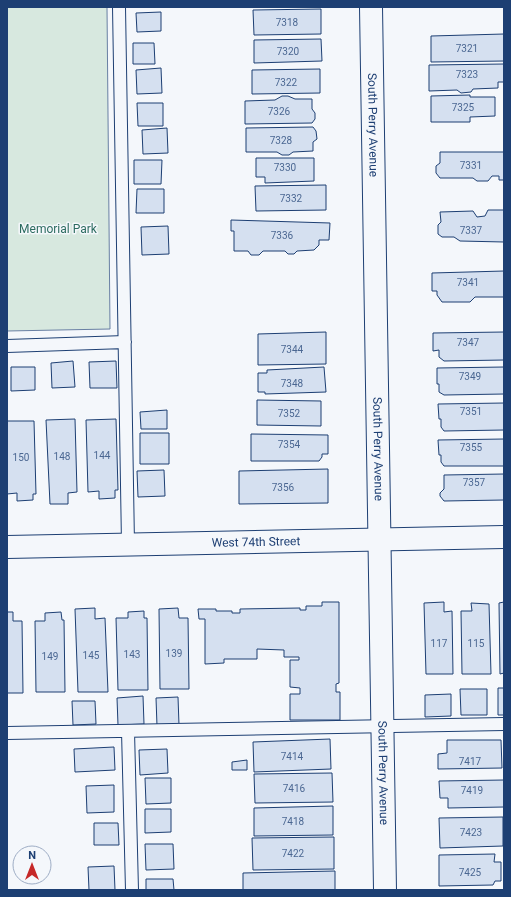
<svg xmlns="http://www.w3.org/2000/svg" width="511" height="897" font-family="Roboto,sans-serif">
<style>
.green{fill:#d7e8df;stroke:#687fa3}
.building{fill:#d5e0f0;stroke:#1d3f73}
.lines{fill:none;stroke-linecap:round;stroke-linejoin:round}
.lane-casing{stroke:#1d3f73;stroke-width:14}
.street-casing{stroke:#1d3f73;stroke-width:24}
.lane{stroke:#f4f7fb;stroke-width:12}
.street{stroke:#f4f7fb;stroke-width:22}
.labels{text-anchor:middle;stroke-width:3;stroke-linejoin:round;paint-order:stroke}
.number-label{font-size:10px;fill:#4b6792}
.street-label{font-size:12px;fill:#1d3f73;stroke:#f4f7fb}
.park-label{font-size:12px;fill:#2c6c60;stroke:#f4f7fb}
</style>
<rect width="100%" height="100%" fill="#f4f7fb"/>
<path class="green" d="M7,7H107L110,329L7,331Z"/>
<path class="building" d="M321,9V34L254,35L253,10Z
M161,12V31L137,32L136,13Z
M504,34V61L431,62V36Z
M321,39L322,61L254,63V40Z
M133,43H154L155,64H133Z
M504,64V82H498V88L473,89L471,92L461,93L457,90L429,91V65Z
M161,68L162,93L137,94L136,70Z
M320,69V93L252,94V70Z
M470,95V97H495V116L470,117V122H431V96Z
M282,96H288L295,99H312V109L315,113V119L312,123L245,124V101L275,100Z
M137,103H163V126H138Z
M313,127L316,131L317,139L313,142V151L293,152L289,155H282L277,152H246V128Z
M167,128L168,153L143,154L142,130Z
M440,152H504V180H499V176H492L488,181H477L473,178H440L436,173V166L440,163Z
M256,158H314V181L265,183V177H256Z
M134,160H162L161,184H134Z
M326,185V210L256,211L255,186Z
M137,189H164V213H136Z
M488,210H504V242L460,241L454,237H442L438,234V225L441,222L440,212L473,211L477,217L485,216Z
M231,220L330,223L329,240H319V245L314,250L297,251L294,254H288L285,251H263L259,255H251L248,251H234V231H231Z
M168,226L169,254L142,255L141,227Z
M504,271V297H475L470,302H442L437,295V291H432V273Z
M326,332V364L258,365V334Z
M504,332V360L444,361L439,357V350L433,351V333Z
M73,361L75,387L52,388L51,363Z
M116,361L117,388H90L89,362Z
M11,367H35V390L11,391Z
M324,367L326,392L265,394V392H258V373H267V370Z
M504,367V394L444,395L439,392V384H437V368Z
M257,400L321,401V426L257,425Z
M504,403V430L444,431L441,427V419H439L438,404Z
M167,410V429H141L140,412Z
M75,419L77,492L68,493V504H50L46,420Z
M116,419L118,490H115V498L99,499V491L88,492L86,420Z
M7,421H34L36,494H33V500L17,501V493L7,494Z
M140,433H169V464H140Z
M251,434L328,435V454H322V457L319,461H251Z
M504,439V466H444L441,462V455H439L438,440Z
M328,469V503L239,504V471Z
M164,470L165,496L138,497L137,471Z
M504,474V500L444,501L440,496V493L444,489V475Z
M322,602H339V683L336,684V692H340V720H290V694H300V688L290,687V660H299V657H284V650L257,649V659H224V663L205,664V619H199L198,609H216V611H232V613H240V609L300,608V610H306V606H322Z
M444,602V612L452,611L453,674H426L424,603Z
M504,602V673L500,674L499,603Z
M471,603L489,604L491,674H462L461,611H472Z
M95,608V619L105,618L108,692H78L75,609Z
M178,608L179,618H188L189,689H160L159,609Z
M144,611V618H147L148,690H118L116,618H128V612Z
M7,612H13V621H22L23,693H7Z
M61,612L62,620H64L65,692H36L35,621H45V613Z
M498,688H504V715H498Z
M460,689H487V715H461Z
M451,694V716L425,717V695Z
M143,696L144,724L118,725L117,698Z
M178,697L179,725L157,726L156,698Z
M72,701H95L96,724L73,725Z
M330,739L331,769L254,772L253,742Z
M447,740H501L502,768L438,769V754L447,753Z
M114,747L115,770L75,772L74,749Z
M167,749L168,773L140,775L139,750Z
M247,760V770H232V762Z
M332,773L333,802L255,803L254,774Z
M145,778H171V803L146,804Z
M504,780V807L448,808V798H440L439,781Z
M114,785V812L87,813L86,786Z
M333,806V835L254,836V808Z
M145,809H171V832L145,833Z
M503,817V846L440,848L439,818Z
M94,823H118L119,845H94Z
M334,837V869L253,870L252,838Z
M145,844H173L174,869L146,870Z
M495,854L494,862H501V881H495L493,885L439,886V855Z
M114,866L115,890H89L88,867Z
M335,871V890H243V873Z
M146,879H173L174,890H146Z"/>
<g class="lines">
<defs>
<path id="lane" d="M119,7L128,544
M7,346L125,342
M128,731L132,890
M7,733L504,724"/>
<g id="street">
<path id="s1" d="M371,7L385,890"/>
<path id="s2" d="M7,547L504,537"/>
</g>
</defs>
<use href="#lane" class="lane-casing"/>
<use href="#street" class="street-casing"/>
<use href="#lane" class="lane"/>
<use href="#street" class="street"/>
</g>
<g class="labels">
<g class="number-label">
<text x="287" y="26">7318</text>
<text x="467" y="52">7321</text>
<text x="288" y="55">7320</text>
<text x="467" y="78">7323</text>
<text x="286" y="86">7322</text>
<text x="463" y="111">7325</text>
<text x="279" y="115">7326</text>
<text x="281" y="144">7328</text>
<text x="471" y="169">7331</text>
<text x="285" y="171">7330</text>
<text x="291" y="202">7332</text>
<text x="471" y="234">7337</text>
<text x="282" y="239">7336</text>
<text x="468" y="286">7341</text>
<text x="468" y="346">7347</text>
<text x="292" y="353">7344</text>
<text x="470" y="380">7349</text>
<text x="292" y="387">7348</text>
<text x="471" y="415">7351</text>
<text x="289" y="417">7352</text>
<text x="289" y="448">7354</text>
<text x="471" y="451">7355</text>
<text x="102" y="459">144</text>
<text x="62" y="460">148</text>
<text x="21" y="461">150</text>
<text x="474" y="486">7357</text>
<text x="283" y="491">7356</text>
<text x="439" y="647">117</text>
<text x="476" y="647">115</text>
<text x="174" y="657">139</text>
<text x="132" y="658">143</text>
<text x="91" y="659">145</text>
<text x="50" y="660">149</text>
<text x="292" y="760">7414</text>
<text x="470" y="765">7417</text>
<text x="294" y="792">7416</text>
<text x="472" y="794">7419</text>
<text x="293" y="825">7418</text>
<text x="471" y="836">7423</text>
<text x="293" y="857">7422</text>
<text x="470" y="876">7425</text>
</g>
<g class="street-label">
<text dy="4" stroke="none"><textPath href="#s1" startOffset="118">South Perry Avenue</textPath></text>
<text dy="4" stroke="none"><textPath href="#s1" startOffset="442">South Perry Avenue</textPath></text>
<text dy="4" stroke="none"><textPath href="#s2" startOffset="249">West 74th Street</textPath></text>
<text dy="4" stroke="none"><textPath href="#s1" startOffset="766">South Perry Avenue</textPath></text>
</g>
<g class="park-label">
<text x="58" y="233">Memorial Park</text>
</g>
</g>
<rect width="511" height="897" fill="none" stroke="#1d3f73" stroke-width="16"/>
<g transform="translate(32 865)"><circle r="19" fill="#f4f7fb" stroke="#9eadc5"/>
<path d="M0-3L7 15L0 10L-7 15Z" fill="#c62828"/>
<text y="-6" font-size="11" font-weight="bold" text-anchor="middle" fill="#1d3f73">N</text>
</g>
</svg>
